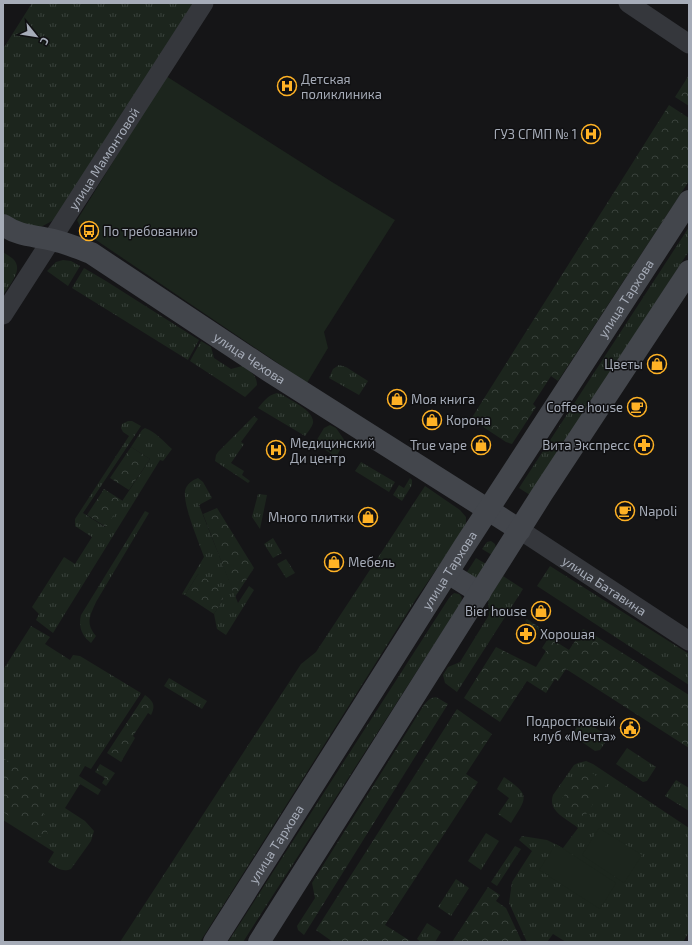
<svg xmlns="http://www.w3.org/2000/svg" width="692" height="945" font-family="'Exo 2',sans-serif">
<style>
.grass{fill:url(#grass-tufts)}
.forest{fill:url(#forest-crowns)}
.pitch{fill:#1c251d}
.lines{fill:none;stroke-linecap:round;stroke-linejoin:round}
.street{stroke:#35373c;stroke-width:19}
.secondary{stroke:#43464c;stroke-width:22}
.labels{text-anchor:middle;stroke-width:3;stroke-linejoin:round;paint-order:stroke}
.poi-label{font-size:13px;fill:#a6acb8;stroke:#101012;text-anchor:start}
.street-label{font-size:13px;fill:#a6acb8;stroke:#101012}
</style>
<defs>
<pattern id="grass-tufts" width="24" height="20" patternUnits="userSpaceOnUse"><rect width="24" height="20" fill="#1c251d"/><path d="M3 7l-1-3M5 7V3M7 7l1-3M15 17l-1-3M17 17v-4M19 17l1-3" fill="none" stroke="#3a423c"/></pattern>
<pattern id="forest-crowns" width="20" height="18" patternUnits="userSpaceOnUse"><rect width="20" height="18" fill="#1c251d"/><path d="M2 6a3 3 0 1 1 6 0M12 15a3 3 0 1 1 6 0" fill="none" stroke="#3a423c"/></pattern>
</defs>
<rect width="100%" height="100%" fill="#151517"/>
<path class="grass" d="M32,3H196L61,213L52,221L39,228L16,222L3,214V49Z
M689,227V251L530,495L519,488Z
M3,252C7,255 14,258 16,263C21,273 8,287 3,295Z
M63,260L71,261L80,266L68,286L47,271L56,262Z
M84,268L106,281L199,340L188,360L72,288Z
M201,341L211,347L214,358L231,369L242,366C250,371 257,375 257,385L245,397L190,361Z
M339,365L346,367L368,381L359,395L329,378L333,369Z
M277,393L281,394C290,400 315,411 313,423C312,427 308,432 305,436L258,408C264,401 268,395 277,393Z
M254,416L258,419L241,442L244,444L231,463L244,471L242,475L250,481L248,483L215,461L216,455L218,452Z
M128,421H132L141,426L83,513L105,527L150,459L131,447L142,430L145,428C156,432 164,442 172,449L163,461L160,460L53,633L36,620L39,614L32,607L64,557L75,564L92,537L75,526V519L129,436L123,432L121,428L122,424Z
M330,425L336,428L345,441L336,457L315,443L324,428Z
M361,462L395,482L389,492L355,471Z
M198,478L203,482L212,498L199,505L238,603L249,586L254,590L226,635L217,629L214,614L223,599L198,574L185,595L182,594L204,557C199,542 183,506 185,491C186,485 192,480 198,478Z
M410,478L412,480V485L402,501L393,495L399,485L404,488Z
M425,486L460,510L466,517V526L416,599L200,942H120L301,664L316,652Z
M258,494L267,495L260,529L252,517Z
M145,511L149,513L96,602C90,616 85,623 96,636L91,643C82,636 78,627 81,615Z
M273,538L282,553L273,558L264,544Z
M491,541L495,544L496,548L492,555L482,549L487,542Z
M476,558L486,564L476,580L465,575Z
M286,559L295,573L286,578L277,564Z
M550,566L689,654V685L537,586Z
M503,576L523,589L457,692L445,683L443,675L448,667L460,662L489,615L488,600Z
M454,593L459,594C463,597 462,600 460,604L243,942H228L449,598Z
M31,626L50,637L45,644L70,660L73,655L80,656L141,693L91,769L85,766L79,776L101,790L98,795L80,784L65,808L85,821L94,831L91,841L71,869C62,873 56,867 48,862L54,852L3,820V670Z
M169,678L207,701L202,709L164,686Z
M582,719L609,737L600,750L595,751L572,735Z
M627,748L656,767L647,781L643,782L616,764Z
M586,761L593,764L689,828V932L683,942H566L553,934L547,942H527L509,903L512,882L532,851L519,840L522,836L547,840L563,848L578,828C568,819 547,812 553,795L574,765L578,763Z
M504,777C531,796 527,797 511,823L498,814L509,798L497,789Z
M676,780L689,788V811L665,796Z
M486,833L499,841L481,870L468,861Z
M515,846L521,849L497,886L491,882Z
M456,879L469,888L451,916L438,907Z
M427,923L441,932L435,942H421L417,939Z"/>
<path class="forest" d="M689,75V106L675,97Z
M669,105L689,118V181L558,381L551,376L533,404L536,407L512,444L506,442L471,419Z
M131,447L150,459L129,490L110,478Z
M104,489L123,501L106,527L87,515Z
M217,508L254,568L235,597L203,514Z
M198,574L218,586L223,599L214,614L185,595Z
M527,619L560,641L558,643L569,650L583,629L588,631L689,695V748L566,669L558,681L555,679L546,693L527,681L500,722L464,698L496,647L536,667L546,651L542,648L549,637L525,621Z
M145,695C153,701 156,705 151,715L148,713L133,736L135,738L121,762L107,753Z
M436,697L448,704L304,935L298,930L297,926L315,898L312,883L422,708C426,702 429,698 436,697Z
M457,709L492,734L466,774L478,782L385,925L412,942H414H333L316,930Z
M3,758L37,779L49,842L3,812Z
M100,764L115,773L106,786L102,783L105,778L95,772Z
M584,767L607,784L584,817L561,800Z
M488,887L500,895L496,901L506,908L522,942H452Z"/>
<path class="pitch" d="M166,76L332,182L395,220L324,332L328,348L307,383L90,236L81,229L77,220Z
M599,828L642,855L624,883L582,855Z
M556,844L616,883L600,909L539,870Z"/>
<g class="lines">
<g class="street">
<path d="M628,3L689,44"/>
<path id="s1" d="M3,315L204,3"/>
<path id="s2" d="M520,530L689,641"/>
</g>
<g class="secondary">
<path id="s3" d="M3,225C21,237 33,235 53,240C66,243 78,248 91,253L269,371L520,530"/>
<path d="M448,573L480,593"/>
<path id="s4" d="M214,942L465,545L689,201"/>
<path d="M259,942L542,494L689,271"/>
</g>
</g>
<defs>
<symbol id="hospital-ring" viewBox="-11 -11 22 22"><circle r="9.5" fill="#101012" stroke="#ffb225" stroke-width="1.5"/><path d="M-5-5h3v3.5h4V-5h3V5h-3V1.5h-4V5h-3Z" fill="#ffb225"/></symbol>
<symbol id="bus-ring" viewBox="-11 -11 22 22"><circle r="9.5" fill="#101012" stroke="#ffb225" stroke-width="1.5"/><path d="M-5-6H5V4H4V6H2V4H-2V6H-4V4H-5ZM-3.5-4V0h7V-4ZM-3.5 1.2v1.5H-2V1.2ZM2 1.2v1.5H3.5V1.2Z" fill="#ffb225"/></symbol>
<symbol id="shop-ring" viewBox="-11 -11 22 22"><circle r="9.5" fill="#101012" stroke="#ffb225" stroke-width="1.5"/><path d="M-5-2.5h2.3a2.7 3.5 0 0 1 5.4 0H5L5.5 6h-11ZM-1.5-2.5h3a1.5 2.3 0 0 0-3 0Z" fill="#ffb225"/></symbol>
<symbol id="cafe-ring" viewBox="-11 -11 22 22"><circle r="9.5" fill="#101012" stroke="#ffb225" stroke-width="1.5"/><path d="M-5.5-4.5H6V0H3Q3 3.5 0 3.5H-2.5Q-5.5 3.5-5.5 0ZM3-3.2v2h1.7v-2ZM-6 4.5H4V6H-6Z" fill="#ffb225"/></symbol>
<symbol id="pharmacy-ring" viewBox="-11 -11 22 22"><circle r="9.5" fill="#101012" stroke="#ffb225" stroke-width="1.5"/><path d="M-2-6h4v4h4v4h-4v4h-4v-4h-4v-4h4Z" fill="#ffb225"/></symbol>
<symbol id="civic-ring" viewBox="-11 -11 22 22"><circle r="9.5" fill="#101012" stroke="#ffb225" stroke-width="1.5"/><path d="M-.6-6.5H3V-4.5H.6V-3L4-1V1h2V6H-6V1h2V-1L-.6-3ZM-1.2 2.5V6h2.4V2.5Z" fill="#ffb225"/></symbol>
</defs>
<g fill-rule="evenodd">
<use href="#hospital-ring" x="276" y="75" width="22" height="22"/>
<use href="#hospital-ring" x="580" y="123" width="22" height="22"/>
<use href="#bus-ring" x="78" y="220" width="22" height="22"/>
<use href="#shop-ring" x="646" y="353" width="22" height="22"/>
<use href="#shop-ring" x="386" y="388" width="22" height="22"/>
<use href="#cafe-ring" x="626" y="396" width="22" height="22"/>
<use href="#shop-ring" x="421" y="409" width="22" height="22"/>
<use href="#shop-ring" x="470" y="434" width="22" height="22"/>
<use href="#pharmacy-ring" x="633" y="434" width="22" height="22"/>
<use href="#hospital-ring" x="265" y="439" width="22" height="22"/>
<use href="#cafe-ring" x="614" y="500" width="22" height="22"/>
<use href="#shop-ring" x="357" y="506" width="22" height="22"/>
<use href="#shop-ring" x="323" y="551" width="22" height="22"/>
<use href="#shop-ring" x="530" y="600" width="22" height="22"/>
<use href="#pharmacy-ring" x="515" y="623" width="22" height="22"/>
<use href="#civic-ring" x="619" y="717" width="22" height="22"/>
</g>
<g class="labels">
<g class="poi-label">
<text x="301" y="84">Детская<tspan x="301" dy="15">поликлиника</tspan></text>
<text x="577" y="139" text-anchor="end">ГУЗ СГМП № 1</text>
<text x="103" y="236">По требованию</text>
<text x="643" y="369" text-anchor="end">Цветы</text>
<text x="411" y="404">Моя книга</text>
<text x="623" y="412" text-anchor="end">Coffee house</text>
<text x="446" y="425">Корона</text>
<text x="290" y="448">Медицинский<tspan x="290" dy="15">Ди центр</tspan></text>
<text x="467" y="450" text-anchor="end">True vape</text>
<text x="630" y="450" text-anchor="end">Вита Экспресс</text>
<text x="639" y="516">Napoli</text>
<text x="354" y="522" text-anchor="end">Много плитки</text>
<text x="348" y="567">Мебель</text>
<text x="527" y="616" text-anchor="end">Вier house</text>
<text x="540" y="639">Хорошая</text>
<text x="616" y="726" text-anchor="end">Подростковый<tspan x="616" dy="15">клуб «Мечта»</tspan></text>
</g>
<g class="street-label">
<text dy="5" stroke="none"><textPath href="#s1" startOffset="186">улица Мамонтовой</textPath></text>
<text dy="5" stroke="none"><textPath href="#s4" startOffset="764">улица Тархова</textPath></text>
<text dy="5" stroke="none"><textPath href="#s3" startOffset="283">улица Чехова</textPath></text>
<text dy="5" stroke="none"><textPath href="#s4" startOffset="440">улица Тархова</textPath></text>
<text dy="5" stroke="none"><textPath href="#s2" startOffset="101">улица Батавина</textPath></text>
<text dy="5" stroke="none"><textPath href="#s4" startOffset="116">улица Тархова</textPath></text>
</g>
</g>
<rect width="692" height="945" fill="none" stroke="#a6acb8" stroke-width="8"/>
<g transform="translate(36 36) rotate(120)" stroke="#101012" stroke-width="3" paint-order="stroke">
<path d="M0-3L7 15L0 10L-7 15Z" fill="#a6acb8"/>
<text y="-6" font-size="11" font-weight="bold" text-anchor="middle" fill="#a6acb8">С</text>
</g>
</svg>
